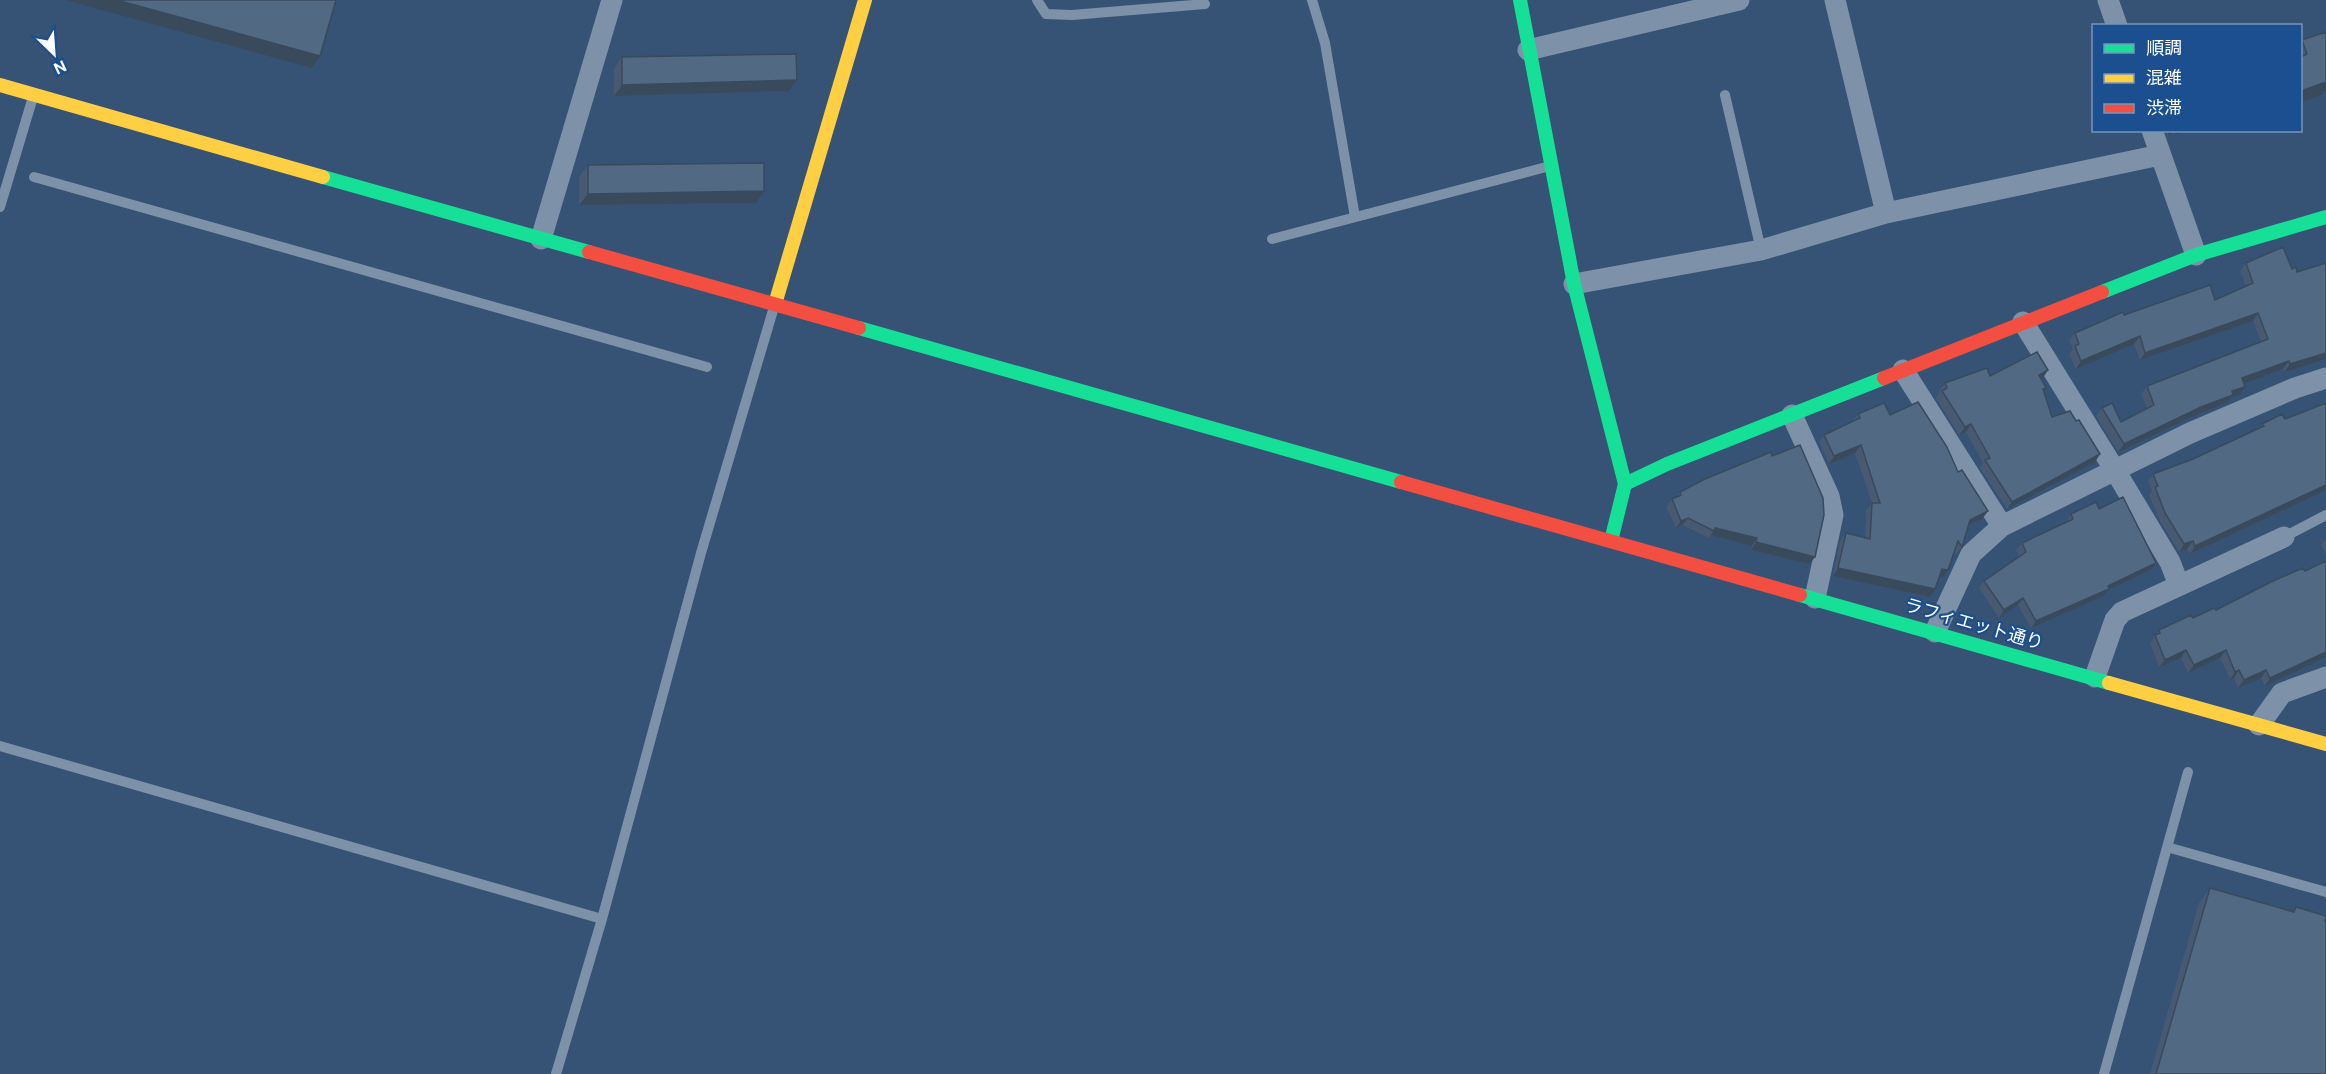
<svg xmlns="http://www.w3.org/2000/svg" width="2326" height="1074" font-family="'DM Sans','Noto Sans JP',sans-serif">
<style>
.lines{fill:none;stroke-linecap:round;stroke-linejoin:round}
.lane{stroke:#7d92a8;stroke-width:10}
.street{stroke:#7d92a8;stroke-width:21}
.fast{stroke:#16e098;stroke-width:14}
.slow{stroke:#ffcf43;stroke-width:14}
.jam{stroke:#f24e42;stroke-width:14}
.wall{fill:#475a72}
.shaded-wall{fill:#394a5c}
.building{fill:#526984;stroke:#394a5c;stroke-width:1.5}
.labels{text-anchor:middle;stroke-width:4.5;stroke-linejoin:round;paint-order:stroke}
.street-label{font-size:18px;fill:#fff;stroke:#1b4f8f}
</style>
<rect width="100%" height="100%" fill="#365274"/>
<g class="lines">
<path class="lane" d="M1037,0L1046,14L1072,15L1205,4
M1312,0L1325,43L1355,217
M1725,95L1761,250
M34,177L707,367
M0,207L33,97
M1272,239L1550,166
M2284,537L2326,515
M0,746L602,919
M2167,847L2326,892
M556,1074L602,919L701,553L774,307
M2104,1074L2188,772"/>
<path class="street" d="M1835,0L1886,213
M2108,0L2117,26
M1528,50L1739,0
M2152,130L2196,255
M541,239L612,0
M1574,284L1761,250L1886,213L2160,155
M2023,322L2116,472L2170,562L2179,585
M1903,370L2002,526
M1792,415L1829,496L1833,515L1815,598
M1935,632L1971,554L2002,526L2190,433L2295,388L2326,378
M2095,677L2115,620L2122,612L2284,537
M2259,725L2282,693L2326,677"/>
<path class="fast" d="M1520,0L1574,284L1625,484L1611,541
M323,177L589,252
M2102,292L2196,255L2326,217
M859,328L1401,482
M1625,484L1667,464L1884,378
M1800,595L2109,683"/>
<path class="slow" d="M0,85L323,177
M775,304L865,0
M2109,683L2326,744"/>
<path class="jam" d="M589,252L859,328
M1884,378L2102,292
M1401,482L1800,595"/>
</g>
<path class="wall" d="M2302,40L2324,91L2322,95L2301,103V42Z
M622,57L797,80L789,91L614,96V69Z
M2165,130H2188L2174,135L2173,133L2167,135Z
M588,165L756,203L579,205V177Z
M2246,263L2326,359L2284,372L2283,369L2244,383L2240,395L2231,397L2228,402L2196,415L2118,452L2096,416L2102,408L2121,422L2147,408L2141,394L2147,386L2261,342L2253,321L2140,360L2134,344L2076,369L2069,354L2073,349L2069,340L2075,333L2124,315L2215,300L2246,286L2240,271Z
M1990,376L2043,378L2041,379L2043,391L2052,417L2076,421L2100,454L2095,462L2007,509L1980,468L1983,463L1966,432L1959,435L1936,398L1940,392L1939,391L1945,383Z
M2326,403V490L2190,554L2187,549L2179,552L2160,521L2149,495L2152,491L2148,482L2153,474L2193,459L2259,429L2262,424L2285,419Z
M1858,414L1890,415L1958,472L1988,511L1982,519L1968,526L1962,547L1956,554L1954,552L1942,578L1939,577L1930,597L1833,576L1840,541L1846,533L1865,538L1866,511L1872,503L1855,453L1829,464L1819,442L1824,435L1852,422Z
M1680,492L1815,557L1809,564L1751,550L1752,546L1711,535L1709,538L1682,525L1676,528L1666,507L1672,499L1675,498Z
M2099,509L2156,563L2151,570L2108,590L2104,596L2031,628L2018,605L1999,618L1979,588L1984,581L2020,557L2016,550L2022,543L2066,522L2071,514Z
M2326,538V554L2321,545Z
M2326,561V657L2265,686L2261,678L2238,688L2234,678L2230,679L2220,658L2188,673L2181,658L2159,667L2150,643L2159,630L2216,610Z
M2210,888L2292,912L2296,907L2325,921L2326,1074H2150L2199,903Z"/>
<path class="shaded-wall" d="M66,0H117L320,56L312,68Z
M797,80L789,91L614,96L622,85Z
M2326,82V91H2324L2322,95L2301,103V91Z
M2170,130H2174L2173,133L2167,135Z
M2177,130H2188L2174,135Z
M764,191L756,203L579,205L588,194Z
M2258,313L2253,321L2140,360L2145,353Z
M2140,336L2134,344L2076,369L2081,361Z
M2326,353V359L2284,372L2290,364Z
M2289,361L2283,369L2237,386L2242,378Z
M2048,370L2043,378L2033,383L2039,375Z
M2245,387L2240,395L2231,397L2228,402L2196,415L2118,452L2124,444L2232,391Z
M1971,424L1966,432L1959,435L1965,427Z
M1861,445L1855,453L1829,464L1834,456Z
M2100,454L2095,462L2007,509L2012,502Z
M2326,485V490L2190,554L2195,546Z
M1988,511L1982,519L1964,527L1970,520Z
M1688,518L1682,525L1676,528L1681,521Z
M1715,528L1757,538L1752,546L1711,535Z
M2193,541L2187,549L2179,552L2184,544Z
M1756,542L1815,557L1809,564L1751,550Z
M2156,563L2151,570L2108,590L2104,596L2031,628L2036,621Z
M1838,568L1935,589L1930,597L1833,576Z
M1942,569L1948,570L1942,578L1937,576Z
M2023,598L2018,605L1999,618L2004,610Z
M2186,650L2181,658L2159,667L2165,660Z
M2226,650L2220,658L2188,673L2194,665Z
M2326,652V657L2265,686L2270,678Z
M2239,670L2234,678L2230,679L2235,672Z
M2266,670L2261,678L2238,688L2244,680Z"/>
<path class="building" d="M117,0H336L320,56Z
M2326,32V82L2301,91V57L2307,54L2302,40Z
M796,54L797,80L622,85V57Z
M764,163V191L588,194V165Z
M2283,247L2292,269L2296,267L2297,272L2326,263V353L2290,364L2289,361L2242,378L2245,387L2232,391L2233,395L2201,407L2124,444L2102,408L2112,403L2121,422L2154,405L2147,386L2268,339L2258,313L2145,353L2140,336L2081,361L2075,346L2079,344L2075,333L2123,312L2124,315L2210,285L2215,300L2253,283L2246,263Z
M2037,352L2048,370L2039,375L2046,388L2043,389L2052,417L2070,411L2076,421L2079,420L2100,454L2012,502L1985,460L1990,458L1971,424L1965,427L1942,391L1947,388L1945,383L1987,368L1990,376Z
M1918,402L1947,447L1958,472L1962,470L1988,511L1970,520L1962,547L1958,541L1948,570L1942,569L1935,589L1838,568L1846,533L1870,539L1872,503H1880L1861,445L1834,456L1824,435L1860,418L1858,414L1884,403L1890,415Z
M2326,403V485L2195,546L2193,541L2184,544L2165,513L2155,487L2158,486L2153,474L2193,459L2264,426L2262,424L2282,414L2285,419Z
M1800,445L1823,498L1824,515L1815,557L1756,542L1757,538L1715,528L1714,531L1688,518L1681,521L1672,499L1681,495L1680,492L1705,479L1771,452L1772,456Z
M2123,497L2156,563L2108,586L2109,589L2036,621L2023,598L2004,610L1984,581L2026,552L2022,543L2073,519L2071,514L2096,502L2099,509Z
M2326,561V652L2270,678L2266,670L2244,680L2239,670L2235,672L2226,650L2194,665L2186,650L2165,660L2155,635L2160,633L2159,630L2191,615L2193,618L2214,608L2216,610L2273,581L2303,568L2305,571Z
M2210,888L2294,912L2296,907L2326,916L2325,921H2326V1074H2156Z"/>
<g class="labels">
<g class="street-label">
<text transform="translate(1974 624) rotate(16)" y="6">ラフィエット通り</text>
</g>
</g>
<rect x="2092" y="24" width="210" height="108" fill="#1b4f8f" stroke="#7695bc" stroke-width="1.5"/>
<rect x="2104" y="44" width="30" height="9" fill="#16e098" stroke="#7695bc" stroke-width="1.5"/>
<text x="2146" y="54" font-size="18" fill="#ffffff">順調</text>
<rect x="2104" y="74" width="30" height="9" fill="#ffcf43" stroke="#7695bc" stroke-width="1.5"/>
<text x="2146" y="84" font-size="18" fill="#ffffff">混雑</text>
<rect x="2104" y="104" width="30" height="9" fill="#f24e42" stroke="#7695bc" stroke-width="1.5"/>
<text x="2146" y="114" font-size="18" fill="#ffffff">渋滞</text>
<g transform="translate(54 54) rotate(155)" stroke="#1b4f8f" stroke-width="4.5" paint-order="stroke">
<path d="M0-4.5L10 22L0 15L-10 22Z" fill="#ffffff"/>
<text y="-9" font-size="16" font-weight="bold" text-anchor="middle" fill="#ffffff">N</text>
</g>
</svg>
